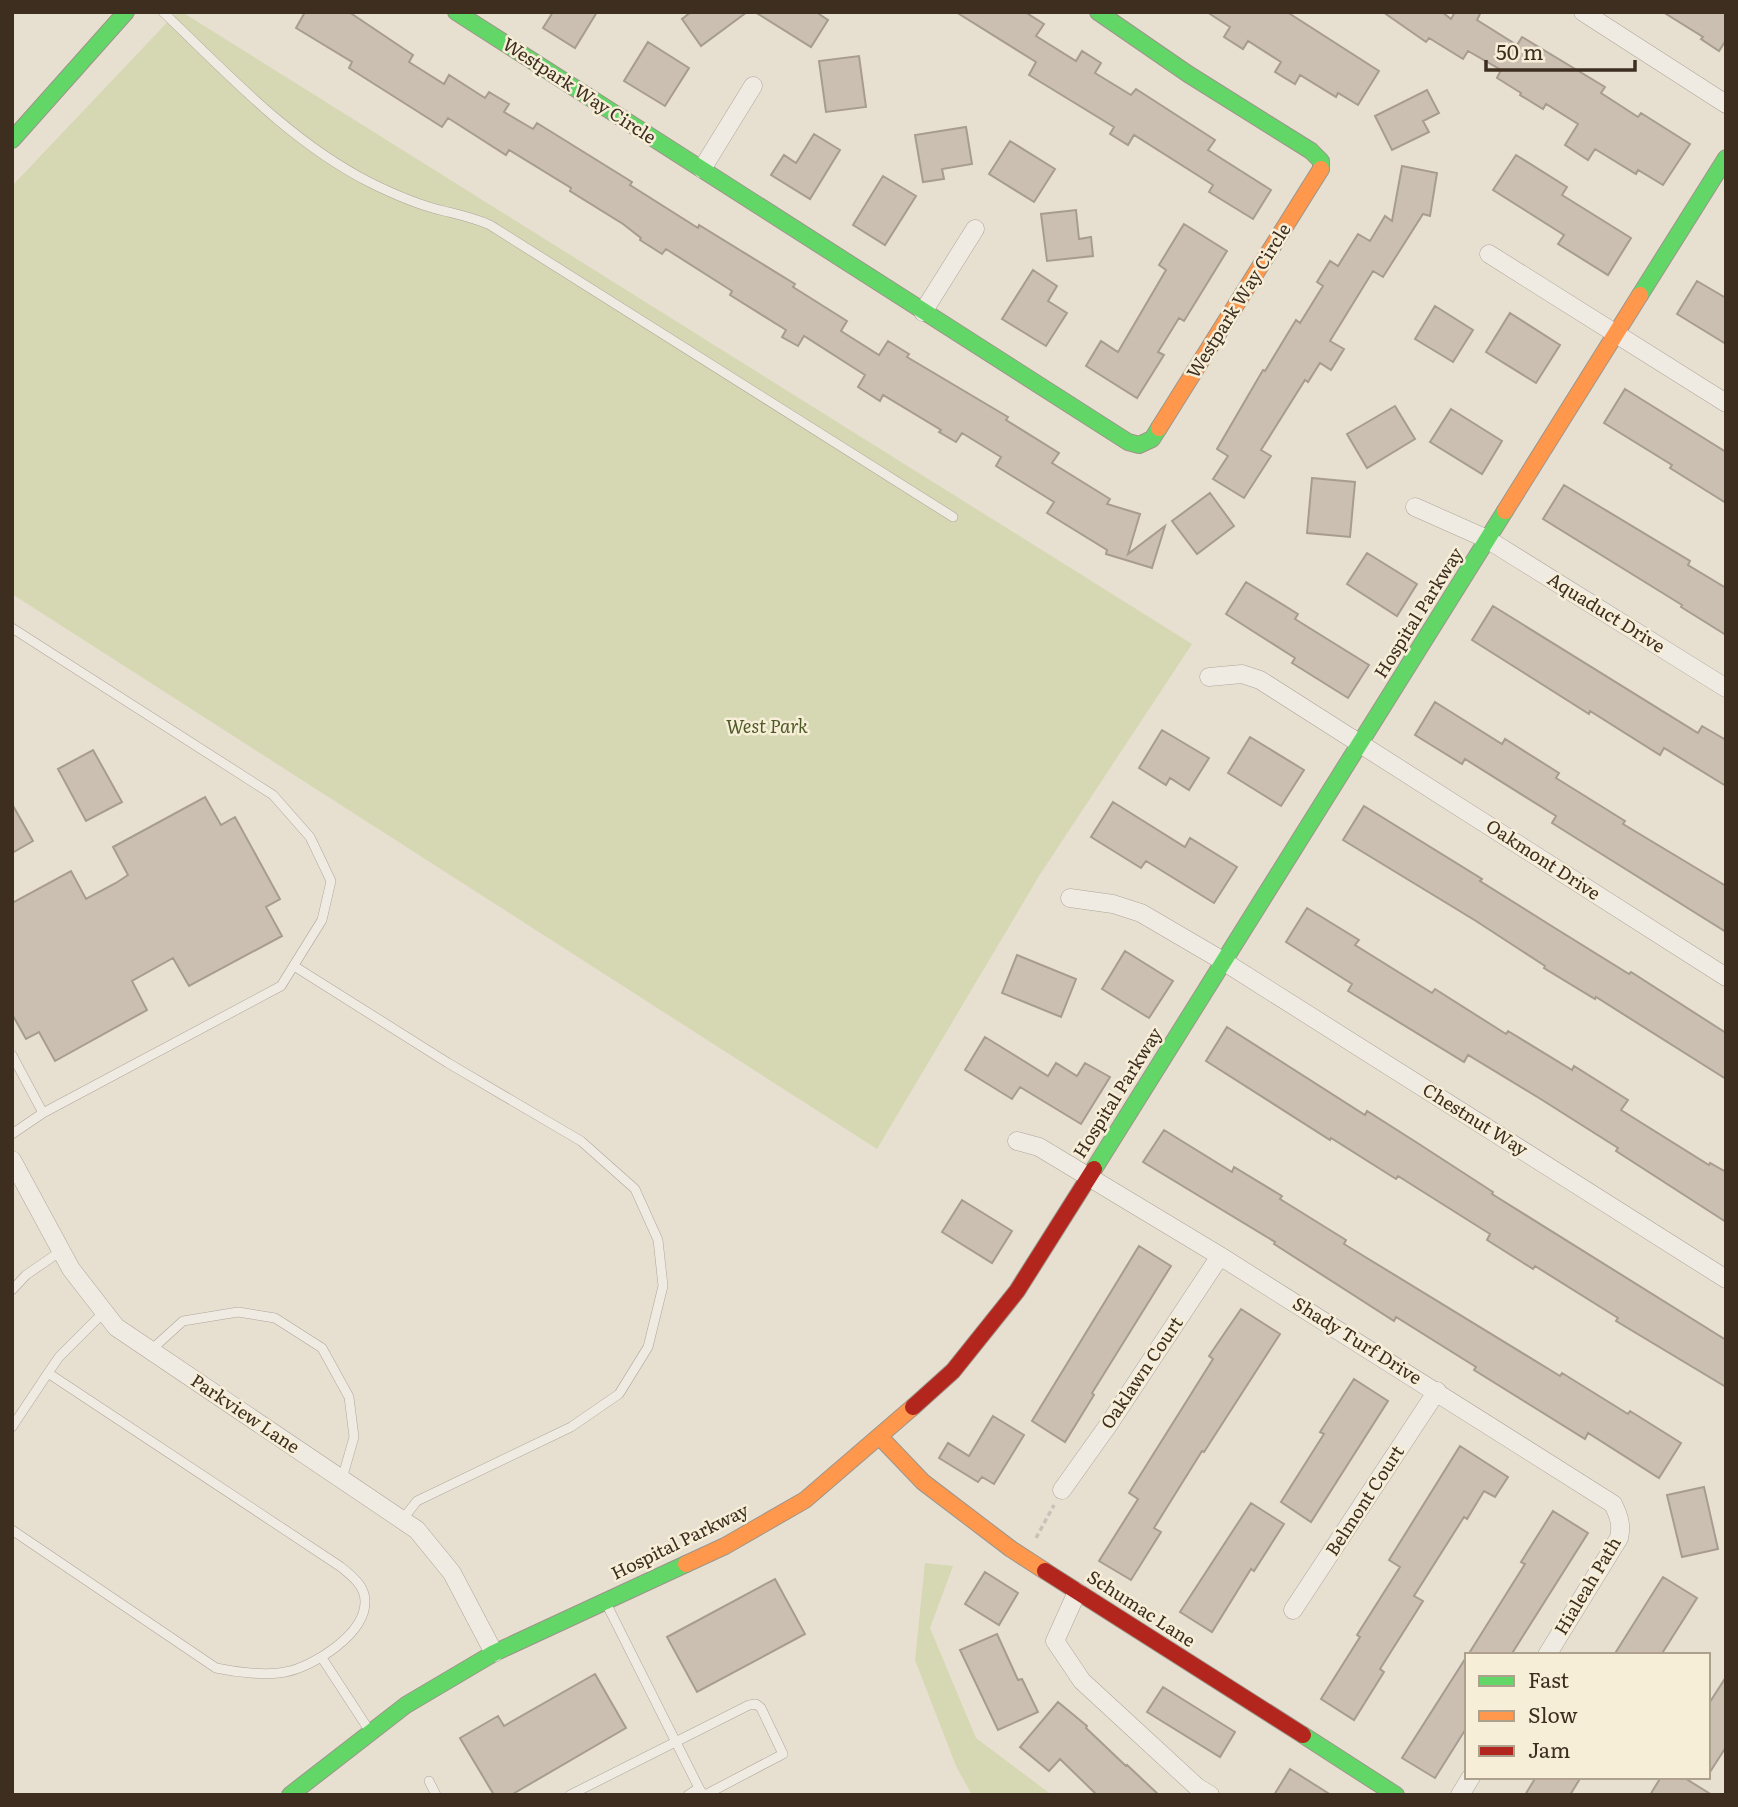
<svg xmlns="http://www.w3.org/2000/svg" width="1738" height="1807" font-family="Literata,serif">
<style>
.green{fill:#d6d7b3}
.building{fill:#cbbfb2;stroke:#a89c90;stroke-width:2}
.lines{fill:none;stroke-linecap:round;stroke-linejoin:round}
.lane-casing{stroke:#ada599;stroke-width:10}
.street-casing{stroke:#ada599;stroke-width:19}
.fast-casing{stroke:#9c958a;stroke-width:18}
.slow-casing{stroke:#9c958a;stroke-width:18}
.jam-casing{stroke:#9c958a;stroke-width:18}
.path{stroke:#c8c2b9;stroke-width:3.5;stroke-dasharray:5 3.5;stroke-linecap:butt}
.lane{stroke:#efebe3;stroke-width:9}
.street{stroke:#efebe3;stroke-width:18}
.fast{stroke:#63d668;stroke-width:16}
.slow{stroke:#ff974d;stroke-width:16}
.jam{stroke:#b3261e;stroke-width:16}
.labels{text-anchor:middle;stroke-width:5;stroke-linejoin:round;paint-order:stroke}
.street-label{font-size:18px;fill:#3d2e20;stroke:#f7eed8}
.park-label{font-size:18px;font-style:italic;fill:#4d5a26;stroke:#f7eed8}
</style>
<rect width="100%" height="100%" fill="#e7e0d1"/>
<path class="green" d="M177,12H182L1192,644L1039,876L877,1149L12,594V186Z
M925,1563L953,1566L930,1628L976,1738L1052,1795H972L956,1766L915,1660Z"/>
<path class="building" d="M305,12H349L413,55L409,62L444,84L449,75L485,98L489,92L509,104L504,112L533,129L537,123L632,182L630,185L698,228L699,225L795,284L793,287L847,321L841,331L879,355L888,341L909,354L907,357L1008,417L1006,420L1059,453L1052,463L1110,499L1107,504L1140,514L1128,554L1165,526L1152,568L1106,554L1107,550L1047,513L1054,502L996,466L1001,457L962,433L956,442L939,432L941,430L883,395L880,401L858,387L865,375L804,336L798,346L782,337L786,330L730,295L732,291L666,249L662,254L640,240L641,238L623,224L570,191L571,188L509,150L506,155L448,118L442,127L349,68L352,62L296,28Z
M553,12H597L575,48L543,28Z
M691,12H747L701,46L682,19Z
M755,12H816L828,20L811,47Z
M956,12H1025L1044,24L1036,36L1076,61L1082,51L1101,63L1095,73L1131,95L1136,89L1215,140L1208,150L1271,190L1253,219L1209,192L1213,185L1134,135L1128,145L1110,134L1114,127L1029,75L1036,62Z
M1207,12H1287L1379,71L1358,105L1338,93L1336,97L1300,75L1295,84L1275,72L1281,62L1248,41L1243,49L1224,37L1230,27Z
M1383,12H1442L1451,19L1455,12H1481L1477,20L1517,45L1522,37L1605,87L1601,93L1638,117L1641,113L1690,144L1663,185L1638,170L1636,174L1595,149L1588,160L1565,145L1578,124L1546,104L1543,109L1520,95L1521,93L1497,78L1501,70L1468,51L1463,59L1429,38L1426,42Z
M1663,12H1726V40L1719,51L1701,39L1703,37Z
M648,42L689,68L665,106L624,81Z
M859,56L866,107L826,112L819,61Z
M1427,90L1439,113L1423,121L1429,132L1392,150L1375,116Z
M966,127L972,164L942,169L944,179L923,182L915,135Z
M814,134L840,150L810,199L771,175L784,155L796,163Z
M1010,141L1055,169L1034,202L989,174Z
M1516,155L1567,187L1562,195L1631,238L1608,275L1558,244L1564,235L1493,190Z
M1402,166L1437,173L1430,216L1423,214L1383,277L1373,271L1330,341L1344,349L1331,370L1320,363L1308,382L1305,380L1261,450L1271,456L1244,498L1213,479L1228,456L1217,449L1263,370L1265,371L1296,320L1300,323L1323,286L1317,282L1330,261L1338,266L1358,234L1370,241L1385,216L1392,221Z
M883,176L916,196L885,245L853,225Z
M1076,210L1079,239L1091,237L1093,256L1047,261L1041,214Z
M1184,224L1227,251L1184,321L1179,318L1158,352L1164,355L1137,398L1086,366L1101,341L1118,352L1166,270L1159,265Z
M1033,270L1057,286L1048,301L1067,313L1046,346L1002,319Z
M1697,281L1726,298V344L1677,314Z
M1435,306L1473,330L1453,362L1415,339Z
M1510,313L1560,345L1536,383L1486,352Z
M1625,389L1726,452V503L1670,468L1672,465L1604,423Z
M1395,406L1415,439L1367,468L1347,434Z
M1451,409L1502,441L1482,474L1430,442Z
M1312,478L1355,482L1350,537L1307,533Z
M1564,485L1690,561L1688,565L1726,588V635L1681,607L1682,605L1543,519Z
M1210,493L1234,526L1197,554L1172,521Z
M1367,553L1417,584L1397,616L1347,584Z
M1246,582L1298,614L1295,619L1369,665L1348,698L1292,663L1295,658L1226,614Z
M1493,606L1698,733L1702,726L1726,740V786L1664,748L1660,755L1590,711L1589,714L1472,640Z
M1435,702L1502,744L1505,739L1559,773L1556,778L1625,821L1623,824L1726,886V932L1552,823L1556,816L1465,759L1462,764L1415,735Z
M1162,730L1209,758L1189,790L1170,778L1166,785L1139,768Z
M1250,737L1304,770L1281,806L1228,773Z
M93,750L122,802L86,821L58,769Z
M205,797L221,825L235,817L280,899L266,907L282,936L189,986L173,958L132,981L147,1010L55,1061L39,1032L26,1039L12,1014V903L71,871L86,899L116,883L128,875L113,847Z
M1113,802L1185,847L1190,838L1237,867L1214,903L1146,861L1141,868L1091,837Z
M12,804L33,841L12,853Z
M1364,806L1482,879L1480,881L1550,925L1629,974L1631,972L1726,1033V1079L1596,997L1595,999L1544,968L1545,966L1476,921L1343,840Z
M1307,908L1359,940L1355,945L1432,993L1435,989L1506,1034L1508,1031L1572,1070L1574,1066L1628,1100L1621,1110L1709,1165L1710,1163L1726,1172V1222L1616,1151L1618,1148L1539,1098L1468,1055L1464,1062L1348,991L1352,984L1286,942Z
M1125,951L1173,981L1149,1018L1102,989Z
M1017,955L1076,979L1061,1017L1002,993Z
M1227,1027L1365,1115L1367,1111L1419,1144L1493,1192L1492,1194L1726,1340V1387L1616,1321L1618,1318L1535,1266L1533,1269L1487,1240L1490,1234L1398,1176L1396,1179L1331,1138L1330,1140L1206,1061Z
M985,1037L1048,1076L1056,1063L1077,1076L1085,1063L1110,1077L1081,1124L1020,1087L1012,1099L965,1070Z
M1164,1130L1232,1172L1234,1167L1282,1196L1280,1199L1346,1240L1344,1244L1560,1376L1562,1373L1628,1414L1630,1411L1681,1443L1659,1478L1588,1433L1585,1439L1474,1370L1476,1367L1396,1317L1394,1321L1274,1244L1275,1242L1143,1162Z
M962,1200L1012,1231L992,1263L942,1232Z
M1139,1246L1171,1266L1092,1393L1094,1395L1065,1442L1032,1421Z
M1241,1309L1280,1334L1204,1452L1202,1451L1154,1528L1161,1532L1131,1580L1099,1561L1138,1499L1129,1493L1213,1359L1209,1356Z
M1354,1379L1388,1401L1311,1522L1281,1502L1324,1434L1320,1432Z
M993,1416L1024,1435L994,1484L982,1477L978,1482L939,1458L948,1443L969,1456Z
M1460,1446L1508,1477L1495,1497L1484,1491L1467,1519L1464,1517L1414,1596L1423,1601L1380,1669L1384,1672L1354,1720L1321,1699L1360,1637L1357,1635L1400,1567L1389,1560Z
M1704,1487L1718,1549L1682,1557L1667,1495Z
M1251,1503L1284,1524L1254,1571L1251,1569L1212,1632L1180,1612Z
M1553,1511L1588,1533L1511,1655H1468L1525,1564L1521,1562Z
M985,1572L1018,1593L999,1625L965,1604Z
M1663,1577L1697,1598L1661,1655H1614Z
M775,1579L805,1634L697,1692L667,1637Z
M997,1634L1018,1680L1022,1679L1038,1712L998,1730L960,1650Z
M1467,1656V1727L1435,1778L1402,1758Z
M595,1674L626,1728L511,1795H494L460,1738L498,1716L504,1726Z
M1726,1677V1747L1708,1775V1705Z
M1163,1687L1235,1732L1220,1757L1147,1712Z
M1058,1702L1087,1726L1086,1728L1126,1766L1127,1765L1159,1795H1097L1060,1759L1049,1771L1020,1747Z
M1290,1769L1331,1795H1274Z
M1536,1777H1581L1570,1795H1525Z
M1661,1777H1683L1712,1795H1650Z"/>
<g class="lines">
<defs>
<path id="lane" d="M163,12C227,73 289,141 369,182C393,194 418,205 444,211C460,215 474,218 490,225L953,517
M12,628L273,795L310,837L331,881L322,920L281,986L43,1113L12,1134
M294,966L448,1063L581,1141L635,1189L658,1240L663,1286L648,1347L619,1394L571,1427L417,1501L402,1520
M12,1055L43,1113
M12,1290L26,1275L61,1251
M151,1350L183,1321L238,1312L275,1318L322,1348L349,1397L354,1437L342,1479
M48,1373L59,1357L104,1312
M12,1427L48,1373L341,1567C352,1576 365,1586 365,1601C366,1634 313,1667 285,1672C266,1676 235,1672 216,1668L12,1530
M607,1605L699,1788
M322,1658L369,1730
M429,1781L436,1795
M570,1795L749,1705L756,1704L761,1708L783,1754L705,1795
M688,1795L699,1788L702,1793"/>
<path id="street" d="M1583,12L1726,104
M702,169L753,86
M1489,254L1726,403
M923,312L975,229
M1415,507L1487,539L1726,688
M1209,677L1242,674L1260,680L1726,977
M1070,898L1113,904L1141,913L1223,961L1726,1279
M1017,1141L1039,1147L1220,1256L1613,1504C1619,1516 1622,1525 1619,1538L1547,1655
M12,1160L71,1269L116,1327L417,1530L452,1573L494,1653
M1062,1490L1109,1424L1220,1256
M1077,1592L1055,1641L1082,1681L1197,1787L1210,1795
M1293,1610L1437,1391
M1460,1795L1471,1777"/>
<path id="fast" d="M456,12L1128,442L1139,445L1152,439L1159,428
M1098,12L1188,74L1311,151L1321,161V169
M12,140L126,12
M1640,295L1726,158
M1094,1169L1505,511
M1303,1735L1396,1795
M290,1795L406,1705L494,1653L686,1564"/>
<path id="slow" d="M1159,428L1321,169
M1505,511L1640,295
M880,1437L923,1482L1011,1549L1045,1571
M686,1564L725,1546L805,1500L913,1407"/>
<path id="jam" d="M913,1407L953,1371L1017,1291L1094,1169
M1045,1571L1303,1735"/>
</defs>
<use href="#lane" class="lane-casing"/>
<use href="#street" class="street-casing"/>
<use href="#fast" class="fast-casing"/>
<use href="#slow" class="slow-casing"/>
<use href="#jam" class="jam-casing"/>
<path class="path" d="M1036,1538L1054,1505"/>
<use href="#lane" class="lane"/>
<use href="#street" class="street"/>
<use href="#fast" class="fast"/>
<use href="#slow" class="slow"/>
<use href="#jam" class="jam"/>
</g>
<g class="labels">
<g class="street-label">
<text transform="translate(579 91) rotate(33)" y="6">Westpark Way Circle</text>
<text transform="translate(1239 301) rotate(-58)" y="6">Westpark Way Circle</text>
<text transform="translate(1419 613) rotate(-58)" y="6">Hospital Parkway</text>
<text transform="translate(1606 613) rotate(32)" y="6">Aquaduct Drive</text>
<text transform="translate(1543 860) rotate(33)" y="6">Oakmont Drive</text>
<text transform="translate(1118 1093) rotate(-58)" y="6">Hospital Parkway</text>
<text transform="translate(1475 1120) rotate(32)" y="6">Chestnut Way</text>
<text transform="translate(1357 1341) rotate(32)" y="6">Shady Turf Drive</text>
<text transform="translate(1142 1373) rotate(-56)" y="6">Oaklawn Court</text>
<text transform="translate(245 1414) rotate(34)" y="6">Parkview Lane</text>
<text transform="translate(1365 1501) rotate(-57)" y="6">Belmont Court</text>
<text transform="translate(680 1542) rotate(-26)" y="6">Hospital Parkway</text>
<text transform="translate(1588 1586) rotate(-59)" y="6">Hialeah Path</text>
<text transform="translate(1141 1609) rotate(33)" y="6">Schumac Lane</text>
</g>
<g class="park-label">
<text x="767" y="733">West Park</text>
</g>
</g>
<rect width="1738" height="1807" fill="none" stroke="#3d2e20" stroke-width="28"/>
<rect x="1465" y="1653" width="245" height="126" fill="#f7eed8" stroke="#ada18e" stroke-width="2"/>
<rect x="1479" y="1676" width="35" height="10" fill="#63d668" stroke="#ada18e" stroke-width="2"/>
<text x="1528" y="1688" font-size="21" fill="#3d2e20">Fast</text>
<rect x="1479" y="1711" width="35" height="10" fill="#ff974d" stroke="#ada18e" stroke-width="2"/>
<text x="1528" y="1723" font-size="21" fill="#3d2e20">Slow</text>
<rect x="1479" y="1746" width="35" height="10" fill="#b3261e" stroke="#ada18e" stroke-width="2"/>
<text x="1528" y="1758" font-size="21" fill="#3d2e20">Jam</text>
<path d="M1486 60v10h149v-10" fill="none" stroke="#3d2e20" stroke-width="3.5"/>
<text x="1496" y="60" font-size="21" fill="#3d2e20" stroke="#f7eed8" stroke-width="5" paint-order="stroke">50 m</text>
</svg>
